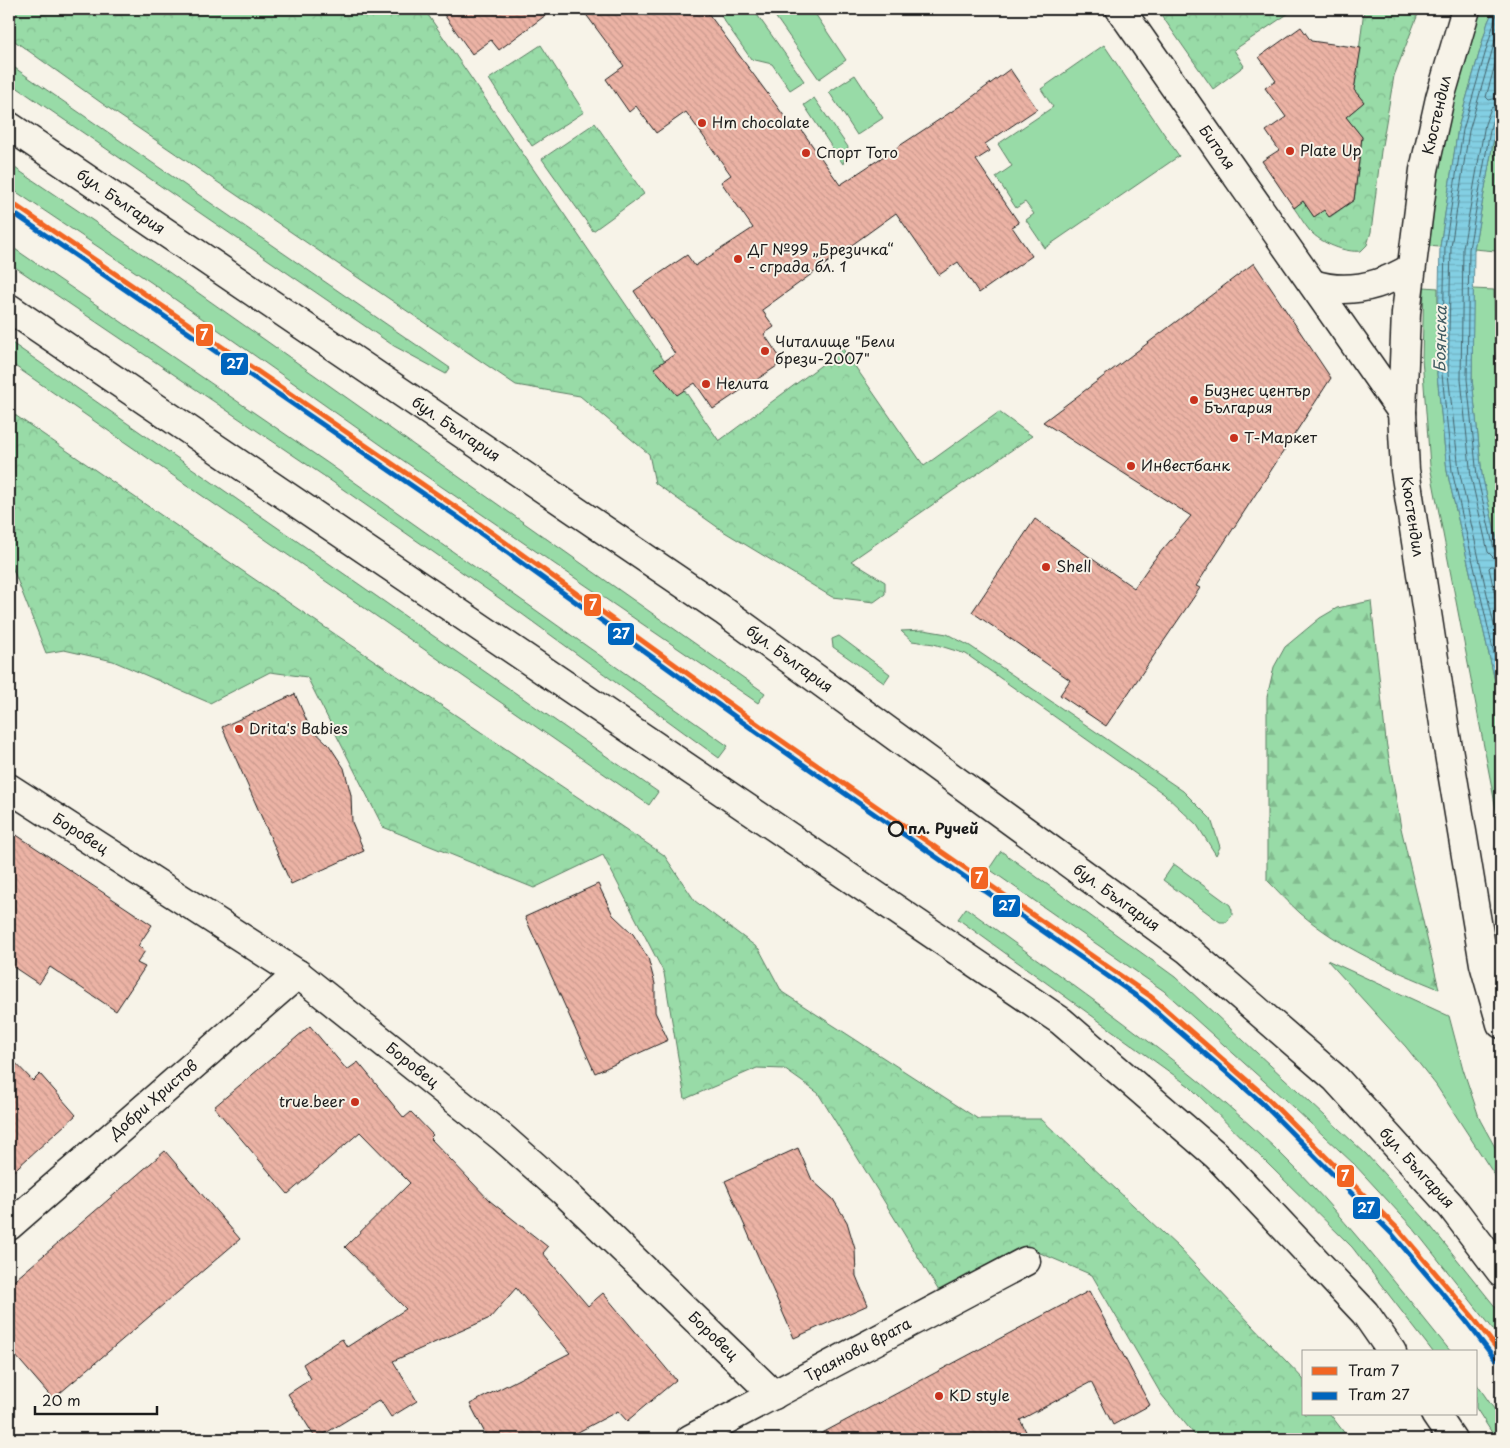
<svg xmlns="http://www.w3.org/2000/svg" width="1510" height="1448" font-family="'Playpen Sans',sans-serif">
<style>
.green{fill:#98dba7;stroke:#5a7c62}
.forest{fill:url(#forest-firs);stroke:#5a7c62}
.park{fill:url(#park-crowns);stroke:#5a7c62}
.water{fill:url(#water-rules);stroke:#5a8793}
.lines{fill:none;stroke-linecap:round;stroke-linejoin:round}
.shore{stroke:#45646c;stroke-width:1}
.building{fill:url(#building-back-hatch);stroke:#1c1c1c}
.minor-casing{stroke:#1c1c1c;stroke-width:31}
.major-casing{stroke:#1c1c1c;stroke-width:31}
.minor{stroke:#f7f3e8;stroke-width:28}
.major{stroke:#f7f3e8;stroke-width:28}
.tram-1-casing{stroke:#f7f3e8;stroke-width:9}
.tram-2-casing{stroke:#f7f3e8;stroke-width:9}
.tram-1{stroke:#f26522;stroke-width:5}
.tram-2{stroke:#0065bd;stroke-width:5}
.poi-dot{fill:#c8321e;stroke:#f7f3e8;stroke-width:2}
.stop-dot{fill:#f7f3e8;stroke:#1c1c1c;stroke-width:2.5}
.labels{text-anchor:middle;stroke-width:4;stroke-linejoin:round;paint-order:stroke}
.street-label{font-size:15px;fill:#1c1c1c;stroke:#f7f3e8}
.poi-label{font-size:15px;fill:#1c1c1c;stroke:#f7f3e8;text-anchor:start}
.stop-label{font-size:15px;font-weight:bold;fill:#1c1c1c;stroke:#f7f3e8;text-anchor:start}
.water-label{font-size:16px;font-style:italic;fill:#405b62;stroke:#f7f3e8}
.line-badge{stroke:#f7f3e8;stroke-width:2}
.badge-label{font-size:14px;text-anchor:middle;font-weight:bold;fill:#fff}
</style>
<defs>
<pattern id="forest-firs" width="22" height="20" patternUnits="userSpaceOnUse" patternTransform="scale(1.25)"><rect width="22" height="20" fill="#98dba7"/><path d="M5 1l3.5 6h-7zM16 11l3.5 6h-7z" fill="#82bb8f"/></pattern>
<pattern id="park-crowns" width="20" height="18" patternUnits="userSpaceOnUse" patternTransform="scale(1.25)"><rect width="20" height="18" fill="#98dba7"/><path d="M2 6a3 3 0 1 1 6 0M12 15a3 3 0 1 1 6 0" fill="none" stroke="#82bb8f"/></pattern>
<pattern id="water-rules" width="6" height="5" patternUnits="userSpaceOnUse" patternTransform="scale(1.25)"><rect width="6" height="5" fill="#83cfe3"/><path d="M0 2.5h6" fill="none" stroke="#71b1c2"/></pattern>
<pattern id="building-back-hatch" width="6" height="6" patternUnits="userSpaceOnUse" patternTransform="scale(1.25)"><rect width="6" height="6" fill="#ecb3a5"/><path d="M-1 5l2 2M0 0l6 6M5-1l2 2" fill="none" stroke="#ca998d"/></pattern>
</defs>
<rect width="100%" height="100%" fill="#f7f3e8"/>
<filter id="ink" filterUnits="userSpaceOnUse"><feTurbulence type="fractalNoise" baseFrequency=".02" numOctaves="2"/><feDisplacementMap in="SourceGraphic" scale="10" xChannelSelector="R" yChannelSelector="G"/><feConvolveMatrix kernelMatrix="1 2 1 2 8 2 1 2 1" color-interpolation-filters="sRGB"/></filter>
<g filter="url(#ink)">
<path class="green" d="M732,9H753L804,81L790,90L772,64L751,59L721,16Z
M770,9H812L846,60L819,79Z
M1480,9H1494L1488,22L1458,128L1440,247L1427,246L1445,131L1474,23Z
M1104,45L1179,156L1045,248L1026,220L1034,214L1025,202L1016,208L996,177L1012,166L998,144L1053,107L1041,89Z
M9,64L450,368L446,374L394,346L9,82Z
M855,75L883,118L857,135L829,92Z
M814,98L848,147L843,164L804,105Z
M1501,108V218L1496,251L1474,249L1496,126Z
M9,164L163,268L765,693L758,703L401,459L152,283L9,187Z
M9,245L329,464L728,746L719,758L522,614L324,476L9,263Z
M1424,287L1438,288L1437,374L1447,471L1501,707V835L1430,466L1422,358Z
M1473,289L1494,290L1496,392L1501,431V558L1482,475L1472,379Z
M9,341L658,792L649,805L9,362Z
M924,630L947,634L970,646L1183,791L1211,819L1220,847L1216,855L1197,825L1164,794L966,654L934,644L912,641L901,631Z
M839,636L890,674L884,683L833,647L832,639Z
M1001,851L1175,977L1366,1154L1424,1218L1501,1314V1339L1413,1228L1354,1164L1294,1108L1164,991L989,869Z
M1174,864L1230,905L1232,910V915L1227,922H1220L1163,880Z
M966,908C1072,985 1181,1059 1276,1149C1340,1211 1395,1283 1451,1352H1433L1352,1247L1189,1086L958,919Z
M1327,960L1449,1016L1463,1069L1480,1120L1501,1158V1185L1436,1085L1406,1047Z
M1476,1383L1501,1419V1439H1496L1476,1408Z"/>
<path class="forest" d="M1371,601L1386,741L1401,828L1439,989C1390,969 1341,948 1300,913C1289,903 1278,891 1267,880V697L1274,667L1285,647L1320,618L1337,608Z"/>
<path class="park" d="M9,9H424L719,441L843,349L924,466L999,412L1032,436L851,561L885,582V594L874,602L832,597L723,531L655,483L649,454L580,396L516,385L110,109L9,37Z
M1157,9H1295L1234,50L1244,66L1213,89Z
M1364,9H1420L1394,76L1381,151L1371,232L1367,245L1361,251C1345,253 1321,243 1310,231C1304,224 1299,215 1294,208L1303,201L1314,217L1324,210L1330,217L1354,200L1362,137L1346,117L1364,102L1349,84L1355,85Z
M541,45L584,112L532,146L489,79Z
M595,123L644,194L593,231L542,159Z
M9,411L317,622L664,855L695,901L759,949L782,992L978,1119H1041L1179,1248L1304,1380V1414H1330L1349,1439H1198L1161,1394L1092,1275L1026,1247L942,1296L818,1093L784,1069L757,1068L685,1099L664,973L603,855L534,888L383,827L307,677L270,672L210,703L113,661L64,650L46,653L9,559Z"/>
<path class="water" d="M1494,9H1501V108L1496,126L1474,249L1472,379L1482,475L1501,558V707L1447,471L1437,374L1440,247L1458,128L1488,22Z"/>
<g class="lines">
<path class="shore" d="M1498,9L1463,130L1445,247L1442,374L1452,471L1501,684
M1501,20L1469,131L1451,247L1448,374L1459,470L1501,656
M1501,44L1486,97L1489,100L1501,97
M1501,104L1491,108L1485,124L1463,248L1461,379L1471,477L1488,552L1494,558L1501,560
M1501,111L1495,113L1491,125L1469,249L1467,379L1477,476L1494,549L1501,553
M1501,567L1491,566L1489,568L1501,622"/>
</g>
<path class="building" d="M440,9H554L499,50L491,40L472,54Z
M582,9H705L793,128L798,125L840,185L960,106L1010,69L1037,109L985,144L990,151L976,160L1019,223L1012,227L1032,256L979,293L958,262L939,275L896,213L762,310L774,327L764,334L783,362L713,409L695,383L677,395L654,368L675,354L634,291L687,255L695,266L753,228L721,182L731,175L686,112L656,133L636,106L629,112L606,79L624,66Z
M1301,27L1311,41L1361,48L1354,90L1364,102L1346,117L1362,137L1354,200L1329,217L1324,210L1314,217L1303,201L1294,208L1262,161L1279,150L1266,131L1286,117L1265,88L1276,81L1259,57Z
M1254,263L1331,378L1196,586L1200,588L1106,726L1060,695L1070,680L972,612L1035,519L1134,588L1153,561L1191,516L1043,422Z
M295,694L309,726L329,745L344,768L351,795L352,822L364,851L291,884L222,727Z
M9,830L152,925L138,946L145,951L137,963L145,967L116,1011L50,967L39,984L9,964Z
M598,884L613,915L633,934L648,958L655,984V1012L668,1040L595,1073L525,917Z
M310,1026L347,1070L358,1062L404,1118L411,1112L433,1135L430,1138L490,1201L548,1247L543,1253L588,1306L603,1293L676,1380L627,1421L618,1411L565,1439H488L470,1404L570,1353L516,1288L490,1318L393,1361L417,1401L391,1417L380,1400L316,1439L288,1394L311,1379L303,1364L342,1339L347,1347L406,1309L345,1247L410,1183L360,1132L288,1194L214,1107Z
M9,1056L33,1081L40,1074L76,1115L9,1175Z
M798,1148L812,1180L833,1199L847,1222L855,1249L856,1276L868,1305L794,1338L725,1181Z
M165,1151L240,1239L53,1399L9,1348V1285Z
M1089,1291L1150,1405L1113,1425L1091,1382L1020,1420L1030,1439H811Z"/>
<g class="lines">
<defs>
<g id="minor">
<path id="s1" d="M1120,9L1402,412"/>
<path id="s2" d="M1466,9L1440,98L1424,170L1406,313L1402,412L1405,470L1445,730L1484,964L1501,1024"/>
<path d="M1313,284C1347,295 1381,286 1411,268"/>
<path id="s3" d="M9,788L298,974L502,1137L563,1191L774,1395"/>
<path id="s4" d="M9,1226L298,974"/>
<path id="s5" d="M690,1439L1026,1261"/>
</g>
<g id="major">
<path id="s6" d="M9,126L725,612L1188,950L1336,1079L1451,1206L1501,1272"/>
<path d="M9,308L1061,1021L1217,1156L1365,1313L1392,1352"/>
<path d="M1435,1414L1452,1439"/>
</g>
</defs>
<use href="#minor" class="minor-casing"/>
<use href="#major" class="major-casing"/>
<use href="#minor" class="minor"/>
<use href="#major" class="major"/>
<defs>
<path id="tram-1" d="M9,201L466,514L759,725L1150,996L1266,1097L1398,1229L1472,1316L1501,1354"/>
<path id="tram-2" d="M9,210L462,520L755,731L1145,1002L1261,1102L1392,1234L1466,1321L1495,1359"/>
</defs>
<use href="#tram-1" class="tram-1-casing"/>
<use href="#tram-2" class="tram-2-casing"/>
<use href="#tram-1" class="tram-1"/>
<use href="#tram-2" class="tram-2"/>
</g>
</g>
<g class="poi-dot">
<circle cx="702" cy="123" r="5"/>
<circle cx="1290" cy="151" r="5"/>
<circle cx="806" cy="153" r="5"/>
<circle cx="738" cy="259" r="5"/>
<circle cx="765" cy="351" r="5"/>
<circle cx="706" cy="384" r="5"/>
<circle cx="1194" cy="400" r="5"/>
<circle cx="1234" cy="438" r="5"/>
<circle cx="1131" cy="466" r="5"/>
<circle cx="1046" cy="567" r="5"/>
<circle cx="239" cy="729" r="5"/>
<circle cx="355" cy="1102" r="5"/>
<circle cx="939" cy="1396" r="5"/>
</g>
<circle class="stop-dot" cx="896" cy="829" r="7"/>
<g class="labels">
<g class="street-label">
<text transform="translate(1437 115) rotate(-77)" y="5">Кюстендил</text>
<text dy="5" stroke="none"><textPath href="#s1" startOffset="169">Битоля</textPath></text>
<text dy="5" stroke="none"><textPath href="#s6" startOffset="135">бул. България</textPath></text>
<text dy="5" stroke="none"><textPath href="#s6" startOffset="540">бул. България</textPath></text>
<text dy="5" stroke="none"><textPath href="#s2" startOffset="515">Кюстендил</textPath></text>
<text dy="5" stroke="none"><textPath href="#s6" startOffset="945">бул. България</textPath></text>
<text dy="5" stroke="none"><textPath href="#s3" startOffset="85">Боровец</textPath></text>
<text dy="5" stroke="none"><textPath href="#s6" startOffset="1350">бул. България</textPath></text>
<text dy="5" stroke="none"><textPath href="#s3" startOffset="490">Боровец</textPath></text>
<text dy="5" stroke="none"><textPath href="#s4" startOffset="192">Добри Христов</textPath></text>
<text dy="5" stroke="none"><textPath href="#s6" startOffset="1755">бул. България</textPath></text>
<text dy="5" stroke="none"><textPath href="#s3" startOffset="895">Боровец</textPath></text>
<text dy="5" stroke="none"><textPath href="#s5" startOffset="190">Траянови врата</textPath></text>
</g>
<g class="poi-label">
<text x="712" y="128">Hm chocolate</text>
<text x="1300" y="156">Plate Up</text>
<text x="816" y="158">Спорт Тото</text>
<text x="748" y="255">ДГ №99 „Брезичка“<tspan x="748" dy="17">- сграда бл. 1</tspan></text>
<text x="775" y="347">Читалище "Бели<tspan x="775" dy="17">брези-2007"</tspan></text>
<text x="716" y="389">Нелита</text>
<text x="1204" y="396">Бизнес център<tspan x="1204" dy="17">България</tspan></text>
<text x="1244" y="443">Т-Маркет</text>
<text x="1141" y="471">Инвестбанк</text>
<text x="1056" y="572">Shell</text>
<text x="249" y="734">Drita's Babies</text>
<text x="345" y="1107" text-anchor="end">true.beer</text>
<text x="949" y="1401">KD style</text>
</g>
<g class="stop-label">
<text x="908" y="834">пл. Ручей</text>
</g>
<g class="water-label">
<text transform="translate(1440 339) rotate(-89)" y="6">Боянска</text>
</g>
</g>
<g class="line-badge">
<rect x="195" y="323" width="19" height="24" rx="5" fill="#f26522"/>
<rect x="220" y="352" width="29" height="24" rx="5" fill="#0065bd"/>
<rect x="583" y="593" width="19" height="24" rx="5" fill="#f26522"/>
<rect x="607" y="622" width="28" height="24" rx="5" fill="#0065bd"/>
<rect x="970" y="866" width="19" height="24" rx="5" fill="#f26522"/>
<rect x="992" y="894" width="29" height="24" rx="5" fill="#0065bd"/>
<rect x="1336" y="1164" width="19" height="24" rx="5" fill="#f26522"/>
<rect x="1352" y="1196" width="29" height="24" rx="5" fill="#0065bd"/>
</g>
<g class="badge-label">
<text x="204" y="340">7</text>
<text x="235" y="369">27</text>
<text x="593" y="610">7</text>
<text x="621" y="639">27</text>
<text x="979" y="883">7</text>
<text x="1007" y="911">27</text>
<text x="1345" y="1181">7</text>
<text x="1366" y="1213">27</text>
</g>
<rect width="1510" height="1448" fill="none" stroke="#f7f3e8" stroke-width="30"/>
<rect x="15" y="15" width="1480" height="1418" fill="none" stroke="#1c1c1c" stroke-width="2" filter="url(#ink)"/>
<rect x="1302" y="1350" width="175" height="65" fill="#f7f3e8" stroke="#9f9d96"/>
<rect x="1312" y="1367" width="25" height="8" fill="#f26522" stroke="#9f9d96"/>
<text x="1348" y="1376" font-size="15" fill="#1c1c1c">Tram 7</text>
<rect x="1312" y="1392" width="25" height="8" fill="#0065bd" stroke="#9f9d96"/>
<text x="1348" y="1400" font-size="15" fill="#1c1c1c">Tram 27</text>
<path d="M35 1406v8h122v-8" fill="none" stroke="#1c1c1c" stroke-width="2.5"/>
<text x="42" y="1406" font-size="15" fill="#1c1c1c" stroke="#f7f3e8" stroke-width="4" paint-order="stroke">20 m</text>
</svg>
